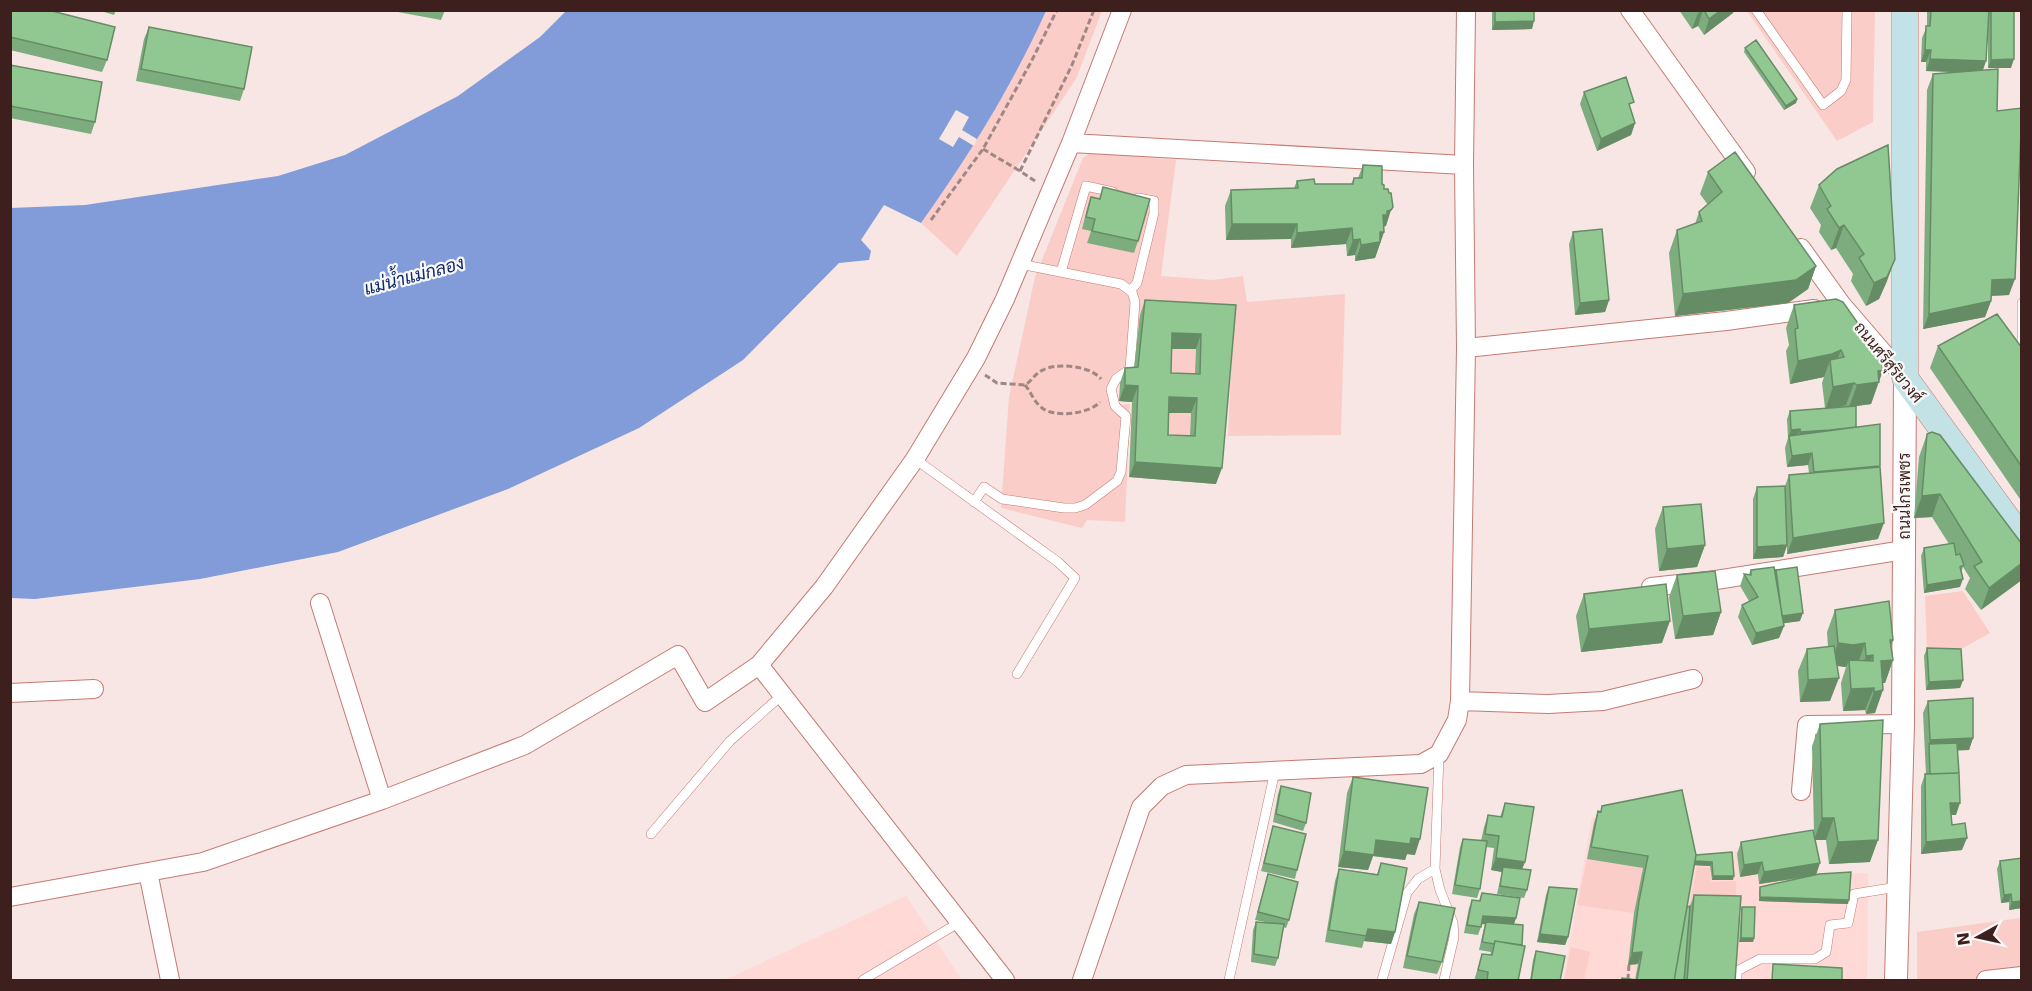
<svg xmlns="http://www.w3.org/2000/svg" width="2032" height="991" font-family="'DejaVu Sans',Sarabun,sans-serif">
<style>
.built{fill:#fed9d5}
.green{fill:#fbcdc8}
.water{fill:#819cd8}
.pier{fill:#f7e6e4}
.lines{fill:none;stroke-linecap:round;stroke-linejoin:round}
.service-casing{stroke:#c57a73;stroke-width:10}
.minor-casing{stroke:#c57a73;stroke-width:20}
.tertiary-casing{stroke:#c57a73;stroke-width:24}
.secondary-casing{stroke:#c57a73;stroke-width:27}
.path{stroke:#9f8785;stroke-width:3;stroke-dasharray:6 3;stroke-linecap:butt}
.service{stroke:#fff;stroke-width:9}
.minor{stroke:#fff;stroke-width:18}
.tertiary{stroke:#fff;stroke-width:22}
.secondary{stroke:#c3e2e6;stroke-width:26}
.wall{fill:#7dac7e;fill-rule:evenodd}
.shaded-wall{fill:#668c66}
.building{fill:#91c892;stroke:#668c66;stroke-width:1.5;fill-rule:evenodd}
.labels{text-anchor:middle;stroke-width:4.5;stroke-linejoin:round;paint-order:stroke}
.street-label{font-size:16px;fill:#3d1f1d;stroke:#f8f8f8}
.water-label{font-size:18px;font-style:italic;fill:#11296e;stroke:#f8f8f8}
</style>
<rect width="100%" height="100%" fill="#f7e6e4"/>
<path class="built" d="M1680,796L1690,858L1811,840L1819,874L1868,873L1867,980H1563L1592,818Z
M906,896L962,980H725Z"/>
<path class="green" d="M1046,11H1102L1076,79L957,256L921,223C969,156 1012,86 1046,11Z
M1747,11H1875L1873,122L1837,141Z
M1091,152L1176,160L1161,276L1213,280L1243,276L1247,302L1345,294L1341,435L1228,436L1233,320L1144,316L1132,383L1117,384L1116,405L1130,404L1125,522L1087,520L1082,528L1001,508L1009,397L1035,277L1083,158Z
M1166,349H1196L1194,389L1165,388Z
M1164,413H1191L1189,451H1162Z
M1963,591L1990,633L1956,652L1927,654L1925,596Z
M1587,859L1643,868L1634,913L1577,905Z
M1697,867L1710,868L1711,882L1736,881V909L1689,907Z
M2021,918V980H1917V932Z
M1571,947L1590,952L1584,980H1564Z"/>
<path class="water" d="M566,11H1046C1012,86 969,156 921,223L884,205L861,240L871,251L869,260L839,263L743,360L639,428L508,489L338,552L200,579L35,599L11,598L10,208L85,205L278,176L345,155L458,96L540,37Z"/>
<path class="pier" d="M956,110L969,117L962,130L977,139L974,146L959,137L953,147L939,139Z"/>
<g class="lines">
<defs>
<path id="service" d="M1756,10L1823,105L1841,91L1846,80L1847,10
M1061,272L1086,186L1113,192
M1130,291L1137,283L1154,213V201L1138,198
M2022,303V342
M915,459L1058,562L1075,578L1017,674
M974,502L984,487L1002,499L1064,508H1075L1085,505L1117,481L1121,472L1126,416L1115,406L1111,389L1116,379L1130,369L1135,302L1132,292L1121,284L1020,264
M1439,754L1435,869L1440,890L1453,923L1454,937L1444,980
M651,834L730,741L782,695
M863,980L960,922
M1229,980L1275,771
M1382,980L1407,893L1418,879L1435,869
M1737,980V971L1760,959H1815L1826,952L1830,925L1848,923L1854,894L1897,887"/>
<path id="minor" d="M1630,10L1746,172
M1071,143L1464,165
M1801,248L1842,305L1905,378
M1466,348L1726,321L1814,309
M1651,587L1716,580L1904,550
M320,603L382,800
M759,665L1005,980
M10,693L94,689
M1460,701L1548,704L1603,701L1693,679
M1801,791L1807,725L1903,724
M148,872L170,980
M10,897L203,862L382,800L525,745L678,655L705,702L759,665L824,587L915,459L976,358L1005,299L1071,143L1122,10
M1082,980L1141,807L1162,786L1186,775L1421,764L1439,754L1457,720L1460,701L1466,348L1464,165L1466,10
M1986,980L2022,976"/>
<path id="tertiary" d="M1896,980L1903,724L1905,378"/>
<path id="secondary" d="M1905,10V378L2022,539"/>
</defs>
<use href="#service" class="service-casing"/>
<use href="#minor" class="minor-casing"/>
<use href="#tertiary" class="tertiary-casing"/>
<use href="#secondary" class="secondary-casing"/>
<path class="path" d="M983,149L1020,171
M1035,181L1020,171L1072,65L1094,10
M931,220L983,149L1031,62L1057,10
M985,375L997,383L1025,385C1032,381 1035,373 1043,370C1057,362 1091,366 1101,379
M1025,385C1031,392 1034,402 1042,408C1055,418 1089,414 1100,402
M1629,965L1628,978L1630,980"/>
<use href="#service" class="service"/>
<use href="#minor" class="minor"/>
<use href="#tertiary" class="tertiary"/>
<use href="#secondary" class="secondary"/>
</g>
<path class="wall" d="M10,10L107,60L102,72L10,50Z
M101,10H116L114,15L101,11Z
M387,10H445L441,20Z
M1492,10H1534L1532,29L1492,30Z
M1679,10H1734L1733,13L1704,35L1698,26L1692,29Z
M1927,10H2014L2011,68H1988V15L1983,70L1997,111L2009,295L1991,296V301L1985,317L1923,329L1927,90L1933,74L1954,72L1926,71V62H1921L1922,38L1927,26Z
M149,27L244,89L240,101L136,81L144,39Z
M1745,48L1797,99L1796,103L1784,110L1744,52Z
M10,65L95,122L91,134L10,118Z
M1584,92L1631,109L1635,123L1631,135L1597,151L1580,104Z
M1363,165L1382,184L1386,226H1384V232L1375,258L1355,261V255L1347,256L1346,244L1291,248V239L1226,240L1225,206L1231,190L1294,188L1297,181L1315,184H1351L1354,178H1358Z
M1708,172L1816,266L1808,289L1788,303L1675,316L1669,253L1677,230L1695,224L1699,212L1708,205L1700,194Z
M1819,185L1887,281L1879,299L1866,306L1851,281L1853,274L1836,248L1831,250L1819,232L1821,225L1810,208Z
M1103,187L1138,241L1134,253L1087,243L1091,231L1082,229L1087,209L1091,197L1099,199Z
M1573,232L1609,300L1605,312L1575,315L1569,244Z
M1145,300L1236,305L1216,484L1129,477L1132,402L1119,401L1120,383L1125,368L1134,367L1140,315ZM1171,349H1196L1195,373H1171ZM1169,413H1191L1190,436L1168,435Z
M1794,305L1883,370L1871,404L1856,406V427L1878,539L1787,554V546L1783,557L1753,559V499L1757,487L1785,486L1789,475L1809,473L1808,465L1787,467L1785,448L1788,438L1787,419L1790,411L1825,408L1822,383L1824,377L1790,384L1786,351L1789,345L1786,328Z
M1938,346L2022,348V502L1930,368Z
M1927,434L2022,544L1981,610L1965,589L1970,578L1963,567L1961,573L1960,587L1924,593L1921,556L1924,548L1949,544L1932,517L1914,518L1919,457Z
M1663,507L1705,545L1697,567L1659,571L1655,529Z
M1751,570L1774,573L1776,570L1800,621L1783,623L1784,626L1779,638L1752,645L1738,617L1742,605L1749,601L1740,586L1744,574H1749Z
M1677,575L1721,612L1713,635L1675,639L1669,597Z
M1584,594L1662,643L1581,652L1576,616Z
M1835,610L1893,640L1891,646L1893,660L1885,683H1882L1875,713L1866,714L1865,710L1843,711L1841,683L1846,667L1837,666L1830,701L1800,702L1798,671L1807,649L1828,647L1827,632Z
M1927,648L1963,680L1960,688L1926,690L1924,656Z
M1928,701L1973,738L1969,750H1958L1956,815H1951L1952,825L1962,850L1921,854V786L1925,774H1926L1923,713Z
M1820,724L1870,862L1829,864L1826,840H1815L1816,874L1848,904L1759,901V891L1760,887L1802,878L1759,884L1758,874L1740,877L1737,854L1741,842L1814,832L1812,746Z
M1353,777L1415,855L1407,854L1405,860L1373,856L1368,870L1338,867L1347,793Z
M1281,786L1306,823L1303,831L1273,822L1278,794Z
M1505,803L1525,862L1522,869L1527,890L1524,898L1497,894L1502,872L1491,870L1494,848L1486,847L1480,889L1477,898L1452,894L1460,847L1463,839L1481,841L1484,827L1488,815L1500,817Z
M1602,806L1696,855L1732,852L1733,880H1712L1710,866L1694,865L1687,907L1690,906L1694,895L1735,981H1621L1635,980L1638,964L1628,965L1634,913L1643,868L1587,859L1594,823L1598,811L1600,812Z
M1273,826L1297,870L1295,879L1261,871Z
M2022,858V908L2009,910V902L2001,903L1997,869L2000,861Z
M1381,863L1395,932L1391,944L1364,941L1362,948L1325,942L1335,881L1339,869L1377,874Z
M1268,874L1289,920L1286,928L1283,927L1278,958L1275,966L1251,962L1253,930L1256,922H1265L1255,920Z
M1549,887L1568,937L1565,945L1537,942L1546,895Z
M1482,893L1516,918L1514,924L1518,981H1474L1482,954L1490,955L1491,952L1479,950L1485,924H1482L1478,935L1464,933L1469,908L1472,900L1479,901Z
M1419,902L1442,962L1437,974L1403,968L1414,914Z
M1742,907L1754,938L1753,942H1739L1741,912Z
M1536,951L1560,981H1530L1533,960Z"/>
<path class="shaded-wall" d="M1703,10L1698,26L1692,29L1698,13Z
M1721,10H1734L1733,13L1704,35L1709,19Z
M1534,21L1532,29L1492,30L1495,22Z
M1925,50H1931L1926,62H1921Z
M1930,59L1986,61L1982,73L1926,71Z
M2014,59L2011,68H1988L1991,60Z
M1797,99L1796,103L1784,110L1786,106Z
M1635,123L1631,135L1597,151L1601,139Z
M1391,210L1386,226L1383,227V215L1387,211Z
M1232,224H1297L1291,239L1226,240Z
M1844,225L1836,248L1831,250L1839,228Z
M1352,228L1346,244L1291,248L1297,233Z
M1380,232H1384L1375,258L1355,261L1361,245Z
M1360,239L1355,255L1347,256L1353,240Z
M1895,259L1887,281L1879,299L1866,306L1874,283Z
M1816,266L1808,289L1788,303L1675,316L1683,294Z
M2015,279L2009,295L1986,296L1992,280Z
M1609,300L1605,312L1575,315L1580,303Z
M1991,301L1985,317L1923,329L1929,314Z
M1172,333L1201,334L1196,349H1166Z
M1841,350L1833,372L1830,360L1824,377L1790,384L1798,361Z
M1883,370L1871,404L1849,407L1857,385L1878,371Z
M1854,383L1846,405L1825,410L1833,387Z
M1125,385L1138,386L1132,402L1119,401Z
M1169,397L1197,398L1191,413H1164Z
M1800,429L1797,437L1789,436L1788,438L1791,430Z
M1856,429L1797,440L1800,432Z
M1812,453L1808,465L1787,467L1792,456Z
M1135,462L1222,468L1216,484L1129,477Z
M1940,494L1932,517L1914,518L1922,496Z
M1884,523L1878,539L1787,554L1793,538Z
M1705,545L1697,567L1659,571L1667,549Z
M1787,545L1783,557L1753,559L1757,547Z
M2022,563V580L1981,610L1989,588Z
M1963,579L1960,587L1924,593L1927,585Z
M1721,612L1713,635L1675,639L1683,616Z
M1803,613L1800,621L1779,624L1782,616Z
M1670,621L1662,643L1581,652L1589,629Z
M1784,626L1779,638L1752,645L1756,633Z
M1890,640H1893L1885,660H1893L1885,683H1873Z
M1838,643H1865L1857,666L1849,660L1846,667L1830,665Z
M1873,655L1864,677L1858,678L1866,656Z
M1839,678L1830,701L1800,702L1808,680Z
M1963,680L1960,688L1926,690L1929,682Z
M1874,688L1865,710L1843,711L1851,689Z
M1883,690L1875,713L1866,714L1874,692Z
M1973,738L1969,750L1929,752V744L1930,740Z
M1950,803H1960L1956,815H1945Z
M1822,818H1834L1826,840H1814Z
M1411,838L1420,839L1415,855L1407,854L1405,860L1373,856L1368,870L1338,867L1344,851L1376,840Z
M1967,838L1962,850L1921,854L1926,842Z
M1878,840L1870,862L1829,864L1838,842Z
M1496,858L1525,862L1520,874L1503,867L1502,872L1491,870Z
M1693,861L1712,862L1710,866L1691,865Z
M1762,862L1758,874L1740,877L1744,865Z
M1820,863L1816,875L1759,884L1764,872Z
M1713,876H1734L1733,880H1712Z
M2011,894L2009,902L2001,903L2004,895Z
M1760,897L1849,900L1848,904L1759,901Z
M2022,901V908L2009,910L2012,902Z
M1483,916L1516,918L1513,926L1480,924Z
M1368,929L1395,932L1391,944L1364,941Z
M1540,934L1568,937L1565,945L1537,942Z
M1741,938H1754L1753,942H1739Z
M1642,952L1638,964L1628,965L1632,953Z"/>
<path class="building" d="M10,10H48L115,27L107,60L10,37Z
M1495,10H1534V21L1495,22Z
M1704,10H1721L1709,19Z
M1931,10H1989L1986,61L1930,59L1931,50H1925L1926,26H1930Z
M1991,10H2014V59L1991,60Z
M149,27L252,47L244,89L141,69Z
M1756,40L1797,99L1786,106L1745,48Z
M10,65L102,82L95,122L10,106Z
M1998,69L1997,111L2022,108L2015,279L1992,280L1991,301L1929,314L1933,74Z
M1626,77L1634,102L1629,104L1635,123L1601,139L1584,92Z
M1888,145L1895,259L1887,277L1874,283L1859,258L1864,254L1844,225L1839,228L1827,209L1831,206L1819,185L1837,169Z
M1735,152L1816,266L1796,280L1683,294L1677,230L1702,221L1699,212L1722,192L1708,172Z
M1363,165L1382,166V184L1384,185V189H1388L1389,193H1391L1393,207L1391,210L1387,211V215H1383L1384,232H1380V242L1361,245L1360,239L1353,240L1352,228L1297,233V224H1232L1231,190L1298,188L1297,181L1314,179L1315,184H1353L1354,178H1362Z
M1103,187L1150,199L1138,241L1092,231L1095,219L1086,217L1091,197L1100,199Z
M1602,229L1609,300L1580,303L1573,232Z
M1836,299L1843,302L1881,356L1883,370L1878,371L1879,382L1857,385L1854,383L1833,387L1830,360L1844,357L1841,350L1832,354L1798,361L1795,329L1798,328L1794,305Z
M1145,300L1236,305L1222,468L1135,462L1138,386L1125,385V368L1138,367ZM1172,333L1201,334L1200,374L1171,373ZM1169,397L1197,398L1195,436L1168,435Z
M1997,314L2022,348V467L1938,346Z
M1856,406V427L1830,430L1800,432V429L1791,430L1790,411Z
M1880,424V466L1814,472L1812,453L1792,456L1789,436Z
M1932,432L1940,435L2022,544V563L1989,588L1974,566L1982,562L1940,494L1922,496L1927,434Z
M1880,467L1884,523L1793,538L1789,475Z
M1785,486L1787,545L1757,547V487Z
M1701,504L1705,545L1667,549L1663,507Z
M1954,543L1956,555L1960,554L1964,565L1960,567L1963,579L1927,585L1924,548Z
M1774,567L1784,626L1756,633L1742,605L1758,597L1744,574L1751,575V570Z
M1797,567L1803,613L1782,616L1776,570Z
M1715,571L1721,612L1683,616L1677,575Z
M1666,584L1670,621L1589,629L1584,594Z
M1889,601L1893,640H1890L1893,660L1881,661L1883,690L1874,692V688L1851,689L1849,660L1873,661V655L1866,656L1865,643L1853,645L1838,643L1835,610Z
M1834,646L1839,678L1808,680L1807,649Z
M1927,648L1961,649L1963,680L1929,682Z
M1973,698V738L1930,740L1928,701Z
M1883,720L1878,840L1838,842L1834,818H1822L1820,724Z
M1957,743L1959,773L1930,774L1929,744Z
M1959,773L1960,803H1950L1952,825L1965,823L1967,838L1926,842L1925,774Z
M1353,777L1428,788L1420,839L1411,838L1410,844L1376,840L1374,855L1344,851Z
M1281,786L1311,793L1306,823L1276,814Z
M1682,790L1696,855L1674,981H1621L1622,978L1637,980L1642,952L1632,953L1639,901L1648,856L1591,847L1598,811L1601,812L1602,806Z
M1505,803L1534,807L1525,862L1496,858L1499,836L1485,834L1488,815L1502,817Z
M1273,826L1306,834L1297,870L1264,863Z
M1813,830L1820,863L1764,872L1762,862L1744,865L1741,842Z
M1463,839L1487,841L1480,889L1455,885Z
M1732,852L1734,876H1713L1712,862L1695,861L1696,855Z
M2022,858V901L2012,902L2011,894L2004,895L2000,861Z
M1381,863L1407,868L1395,932L1368,929L1366,936L1329,930L1339,869L1378,875Z
M1503,867L1531,870L1527,890L1500,886Z
M1851,872L1849,900L1760,897V887L1819,874Z
M1268,874L1298,882L1289,920L1258,912Z
M1549,887L1577,889L1568,937L1540,934Z
M1482,893L1520,898L1516,918L1483,916L1481,927L1467,925L1472,900L1480,901Z
M1694,895L1741,896L1735,981H1687Z
M1419,902L1455,908L1442,962L1407,956Z
M1690,906L1684,981H1674L1687,907Z
M1742,907H1755L1754,938H1741Z
M1256,922L1284,924L1278,958L1254,954Z
M1486,922L1523,925L1522,945L1495,941L1494,944L1482,942Z
M1495,941L1525,946L1518,981H1487L1488,972L1478,970L1482,954L1492,955Z
M1536,951L1565,956L1560,981H1531Z
M1773,964L1842,968V981H1772Z"/>
<g class="labels">
<g class="street-label">
<text transform="translate(1889 362) rotate(51)" y="6">ถนนศรีสุริยวงศ์</text>
<text transform="translate(1904 496) rotate(-90)" y="6">ถนนไกรเพชร</text>
</g>
<g class="water-label">
<text transform="translate(414 276) rotate(-15)" y="6">แม่น้ำแม่กลอง</text>
</g>
</g>
<rect width="2032" height="991" fill="none" stroke="#3d1f1d" stroke-width="24"/>
<g transform="translate(1978 937) rotate(262)" stroke="#f8f8f8" stroke-width="4.5" paint-order="stroke">
<path d="M0-4.5L10 22L0 15L-10 22Z" fill="#3d1f1d"/>
<text y="-9" font-size="16" font-weight="bold" text-anchor="middle" fill="#3d1f1d">N</text>
</g>
</svg>
